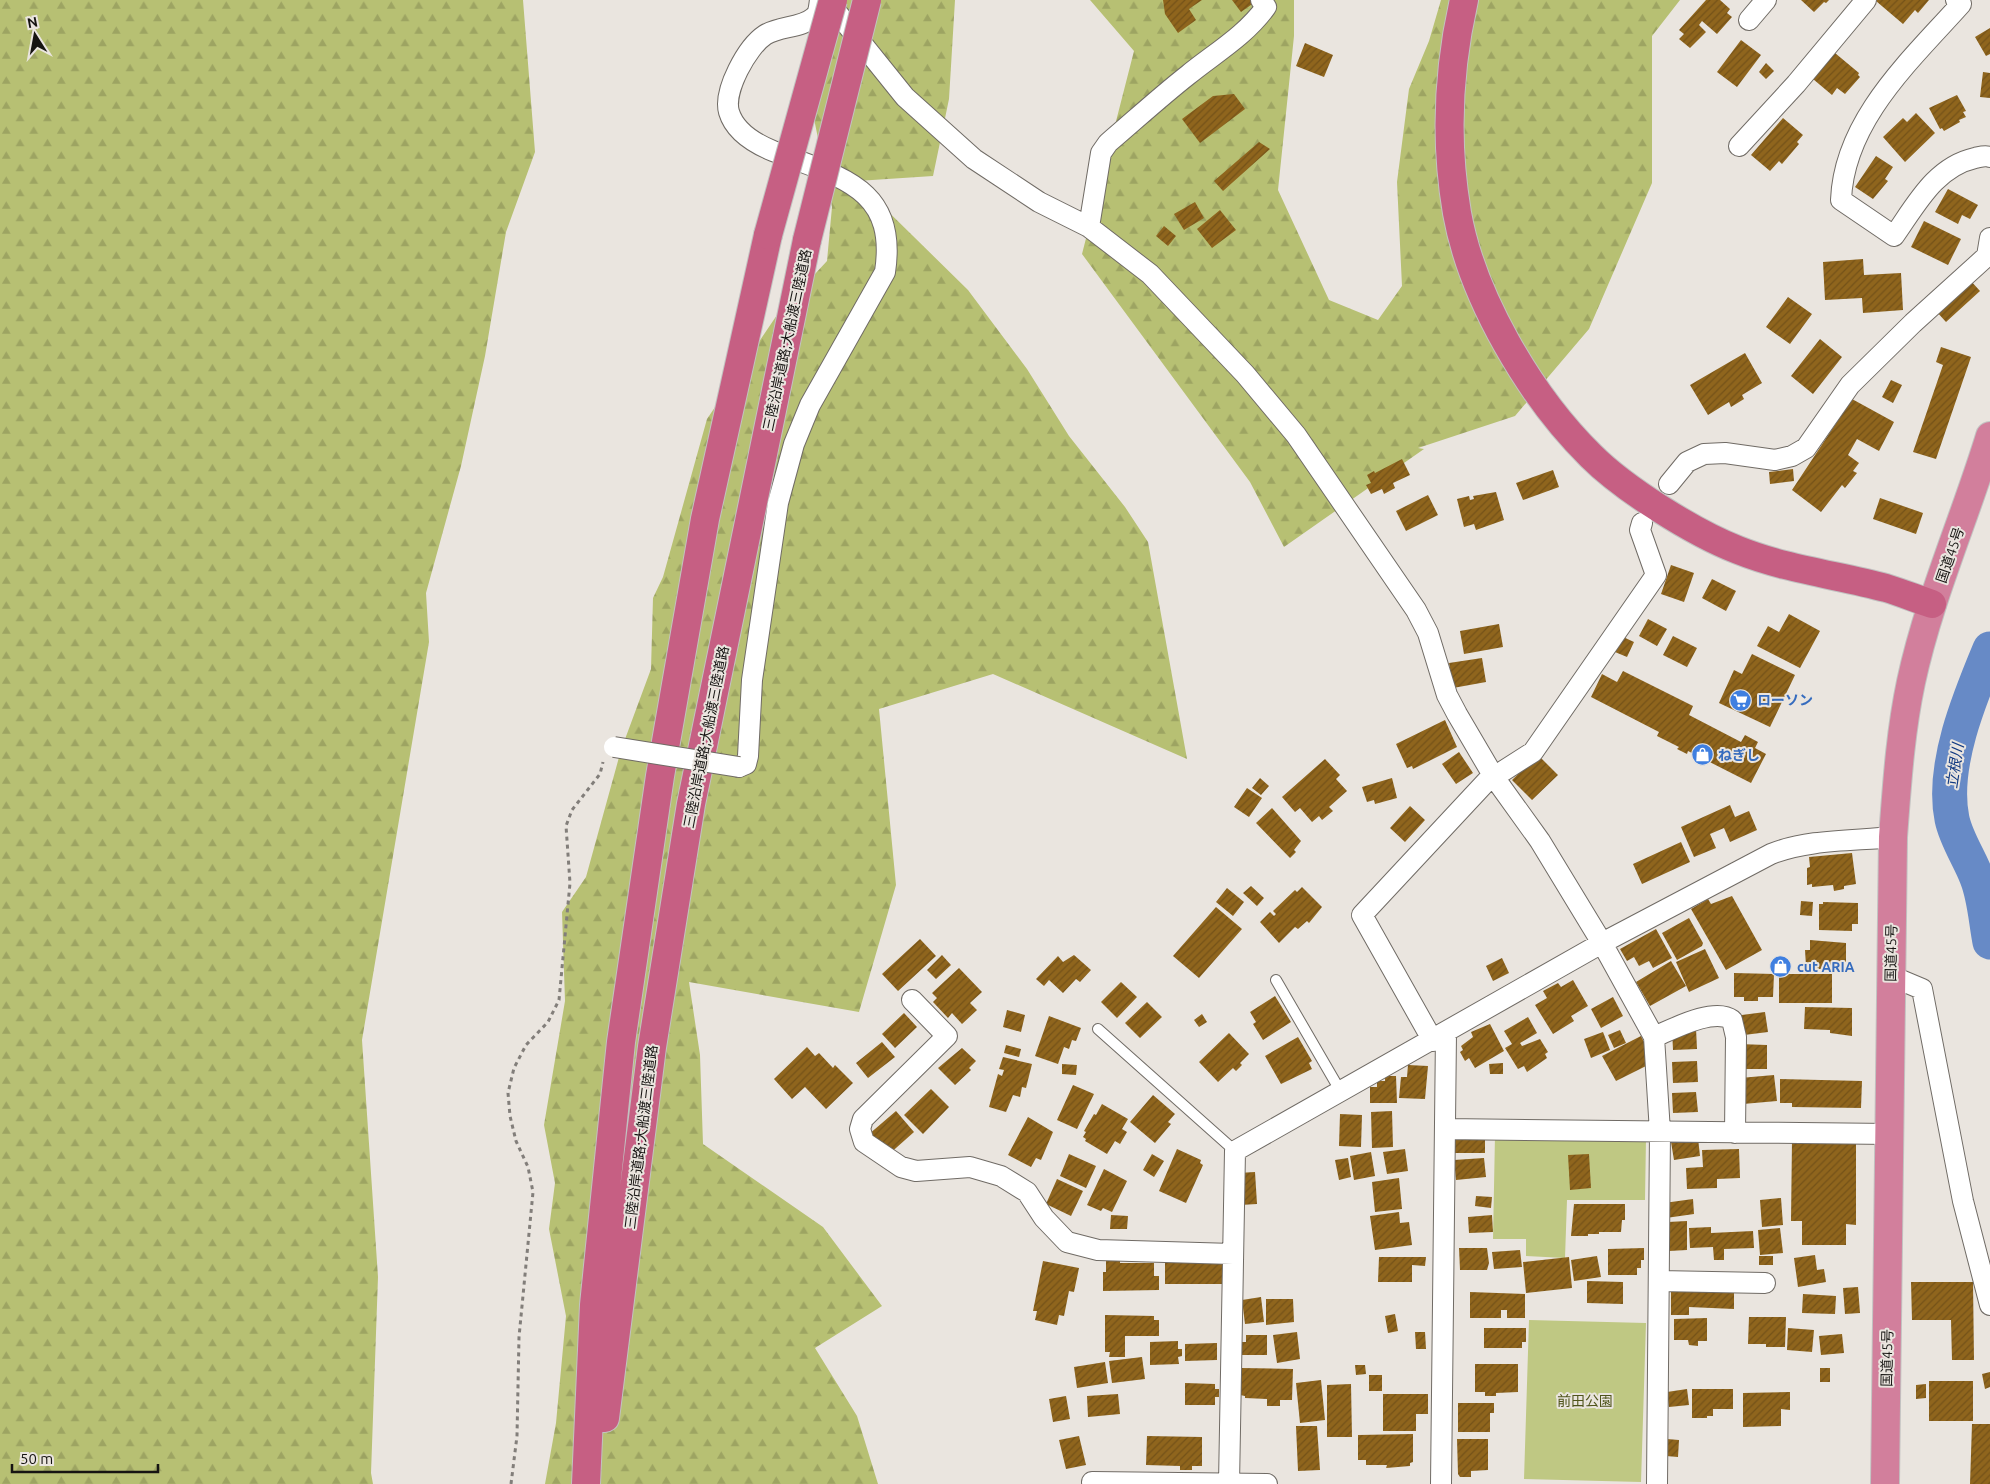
<svg xmlns="http://www.w3.org/2000/svg" width="1990" height="1484" font-family="Ubuntu,'Noto Sans JP',sans-serif">
<style>
.green{fill:#bfc883}
.forest{fill:url(#forest-firs)}
.lines{fill:none;stroke-linecap:round;stroke-linejoin:round}
.river{stroke:#678ac6;stroke-width:35}
.building{fill:url(#building-hatch)}
.service-casing{stroke:#706b65;stroke-width:12}
.minor-casing{stroke:#706b65;stroke-width:22}
.trunk-casing{stroke:#c2c2c1;stroke-width:30}
.motorway-casing{stroke:#c2c2c1;stroke-width:30}
.path{stroke:#827e7a;stroke-width:3;stroke-dasharray:4 4;stroke-linecap:butt}
.service{stroke:#fff;stroke-width:10}
.minor{stroke:#fff;stroke-width:20}
.trunk{stroke:#d27f9c;stroke-width:28}
.motorway{stroke:#c65f83;stroke-width:28}
.minor-bridge-casing{stroke:#706b65;stroke-width:22;stroke-linecap:butt}
.motorway-bridge-casing{stroke:#c2c2c1;stroke-width:30;stroke-linecap:butt}
.minor-bridge{stroke:#fff;stroke-width:20}
.motorway-bridge{stroke:#c65f83;stroke-width:28}
.labels{text-anchor:middle;stroke-width:4;stroke-linejoin:round;paint-order:stroke}
.street-label{font-size:14px;fill:#161412;stroke:#eae5df}
.shop-label{font-size:14px;font-weight:bold;fill:#366cbe;stroke:#eae5df;text-anchor:start}
.park-label{font-size:14px;fill:#4f541b;stroke:#eae5df}
.water-label{font-size:15px;font-style:italic;fill:#123a82;stroke:#eae5df}
</style>
<defs>
<pattern id="forest-firs" width="22" height="20" patternUnits="userSpaceOnUse" patternTransform="scale(1.25)"><rect width="22" height="20" fill="#b7c073"/><path d="M5 1l3.5 6h-7zM16 11l3.5 6h-7z" fill="#9da462"/></pattern>
<pattern id="building-hatch" width="6" height="6" patternUnits="userSpaceOnUse" patternTransform="scale(1.25)"><rect width="6" height="6" fill="#8f651d"/><path d="M-1 1l2-2M0 6l6-6M5 7l2-2" fill="none" stroke="#745218"/></pattern>
</defs>
<rect width="100%" height="100%" fill="#eae5df"/>
<path class="green" d="M1495,1135L1646,1138L1645,1200H1567L1565,1258L1526,1256V1239H1493Z
M1529,1320L1646,1323L1641,1482L1524,1479Z"/>
<path class="forest" d="M0,0H523L535,152L506,232L485,356L461,466L426,593L429,642L362,1040L378,1277L371,1473L373,1484H0Z
M821,0H955L949,99L933,176L857,181L968,290L1027,369L1069,436L1125,507L1148,542L1187,759L993,674L879,709L896,885L859,1012L689,982L700,1055L703,1144L823,1227L882,1306L815,1348L857,1416L878,1484H545L556,1423L566,1316L549,1229L555,1183L544,1125L565,1001L562,912L586,877L621,750L651,669L653,598L663,577L707,419L777,315L827,261L832,207L810,99Z
M1090,0H1294V36L1278,190L1329,300L1378,320L1402,286L1397,182L1409,89L1429,41L1441,0H1680L1652,36V183L1589,329L1515,416L1418,448L1424,449L1284,547L1250,482L1082,254L1134,51Z"/>
<g class="lines">
<path class="river" d="M1990,649C1970,697 1941,766 1952,819C1956,839 1970,859 1977,878C1985,898 1986,922 1990,942"/>
</g>
<path class="building" d="M1163,0H1202L1189,9L1196,20L1178,33L1165,14Z
M1232,0H1254L1255,2L1241,12Z
M1706,0H1720L1730,9L1727,13L1732,17L1717,34L1702,21L1699,25L1706,32L1690,48L1679,39L1684,34L1679,30Z
M1801,0H1829L1826,3L1824,2L1814,12Z
M1877,0H1929L1918,13L1915,10L1903,24L1876,1Z
M1990,28V54L1986,56L1975,37Z
M1741,40L1761,55L1737,87L1717,72Z
M1305,43L1333,55L1324,77L1296,66Z
M1835,53L1859,73L1858,75L1860,77L1845,94L1837,88L1832,95L1813,79Z
M1766,63L1774,71L1766,79L1759,72Z
M1983,72L1990,73V98L1980,97Z
M1234,94L1245,109L1200,143L1182,119L1213,96Z
M1957,95L1966,111L1963,112L1966,117L1959,120L1960,122L1944,131L1942,128L1940,129L1929,108Z
M1916,113L1935,133L1905,162L1883,137L1903,118L1907,122Z
M1783,118L1803,135L1797,142L1799,144L1782,164L1779,161L1770,171L1751,155Z
M1259,142L1270,149L1223,191L1214,181Z
M1876,156L1893,167L1885,179L1888,181L1873,199L1855,187Z
M1948,189L1978,205L1970,219L1962,215L1958,224L1935,212Z
M1195,202L1204,218L1184,230L1174,214Z
M1220,210L1236,230L1212,248L1197,229Z
M1924,221L1961,239L1948,265L1911,247Z
M1164,226L1176,236L1168,246L1156,236Z
M1863,259L1864,275L1901,273L1903,310L1863,313L1862,298L1825,300L1823,262Z
M1970,280L1980,291L1946,322L1936,311Z
M1788,297L1812,314L1790,344L1766,327Z
M1820,339L1842,357L1813,394L1791,376Z
M1941,347L1971,357L1936,459L1913,452L1943,365L1936,362Z
M1745,353L1762,383L1742,395L1744,399L1731,407L1729,402L1708,415L1690,385Z
M1891,380L1902,385L1893,403L1882,397Z
M1852,399L1894,422L1879,451L1857,439L1848,455L1859,463L1853,471L1857,473L1845,488L1842,485L1821,512L1792,490Z
M1402,459L1410,475L1393,483L1395,488L1384,494L1382,489L1371,494L1366,485L1371,483L1367,475L1374,471L1375,473Z
M1793,469L1794,481L1770,484L1769,472Z
M1553,470L1559,487L1523,500L1516,483Z
M1496,492L1504,520L1476,530L1474,524L1464,527L1457,499L1469,496L1470,500L1474,499L1473,496Z
M1428,495L1438,515L1406,531L1396,511Z
M1880,498L1923,513L1916,534L1873,519Z
M1671,565L1694,573L1684,602L1661,594Z
M1712,579L1736,591L1726,611L1702,598Z
M1789,614L1820,631L1800,668L1757,646L1768,626L1779,632Z
M1648,619L1667,629L1657,646L1639,636Z
M1499,624L1503,647L1464,654L1460,631Z
M1621,636L1634,642L1627,657L1615,652Z
M1673,636L1697,648L1687,667L1663,655Z
M1752,654L1795,675L1770,727L1719,703L1734,670L1742,674Z
M1482,658L1486,682L1453,688L1449,663Z
M1623,671L1693,706L1689,715L1741,742L1745,735L1758,742L1755,748L1766,754L1751,783L1688,751L1687,754L1677,749L1679,747L1657,736L1659,732L1591,697L1602,674L1617,682Z
M1445,720L1457,747L1413,769L1412,766L1407,768L1396,744Z
M1459,752L1473,773L1456,784L1442,764Z
M1538,755L1558,775L1532,800L1512,780Z
M1325,759L1340,775L1336,779L1347,791L1329,807L1333,811L1322,820L1319,816L1312,822L1300,808L1295,812L1282,797Z
M1260,778L1269,786L1261,795L1252,788Z
M1392,778L1397,798L1375,804L1374,800L1367,802L1362,787Z
M1247,788L1262,798L1249,817L1234,807Z
M1730,805L1735,817L1749,811L1757,830L1730,842L1724,828L1710,834L1716,848L1694,857L1681,827Z
M1410,806L1425,820L1405,842L1390,828Z
M1272,808L1301,841L1294,850L1296,852L1290,858L1256,823Z
M1681,842L1690,862L1642,884L1633,864Z
M1852,853L1856,884L1844,886V889L1834,891L1833,885L1812,887V884L1807,885V868L1810,867L1809,857Z
M1251,886L1264,898L1257,906L1243,893Z
M1302,887L1322,907L1309,923L1307,921L1298,929L1295,927L1279,943L1260,922L1270,912L1274,916L1276,914L1273,911L1295,890L1297,892Z
M1227,888L1244,902L1233,916L1216,902Z
M1732,896L1762,950L1726,970L1691,909L1708,899L1711,904Z
M1801,901L1813,902L1812,916L1800,915Z
M1823,902L1858,903V924H1852V931L1819,930V904H1823Z
M1216,907L1242,929L1199,978L1173,956Z
M1689,918L1703,943L1702,946L1677,960L1662,933Z
M1656,929L1672,958L1653,968L1649,961L1639,966L1634,957L1627,961L1620,949Z
M920,939L936,956L898,991L882,974Z
M1810,940L1846,943V962H1831V969H1817V965L1806,966L1805,950H1810Z
M1705,949L1719,978L1689,992L1676,962Z
M942,955L951,965L936,979L927,970Z
M1074,955L1091,970L1080,982L1076,979L1063,993L1049,980L1044,986L1036,979L1058,956L1063,962Z
M1502,958L1509,973L1493,981L1486,966Z
M1671,961L1686,986L1650,1006L1636,982Z
M959,968L982,992L970,1003L977,1010L962,1024L952,1013L948,1018L933,1002L937,998L932,993Z
M1734,973L1774,974L1773,997H1758V1001H1744V997H1734Z
M1779,974H1832V1003H1779Z
M1573,980L1588,1006L1571,1016L1574,1021L1553,1034L1535,1005L1547,998L1543,991L1558,983L1561,987Z
M1121,982L1137,997L1117,1018L1101,1002Z
M1275,996L1291,1022L1263,1040L1253,1024L1256,1022L1250,1012Z
M1613,997L1623,1016L1601,1028L1591,1009Z
M1147,1002L1162,1017L1140,1038L1125,1023Z
M1805,1007L1852,1008V1036L1830,1033V1030L1804,1029Z
M1007,1010L1025,1015L1021,1032L1003,1027Z
M1765,1012L1768,1032L1736,1036L1734,1016Z
M904,1013L917,1027L895,1048L882,1034Z
M1202,1014L1207,1022L1199,1027L1194,1020Z
M1049,1016L1081,1028L1076,1041L1072,1040L1069,1049L1064,1047L1058,1064L1035,1056Z
M1528,1017L1537,1033L1520,1043L1522,1046L1540,1039L1548,1052L1545,1054L1547,1058L1527,1072L1524,1066L1518,1069L1505,1048L1512,1044L1504,1031Z
M1490,1024L1504,1051L1475,1068L1469,1058L1465,1061L1460,1052L1463,1050L1461,1046L1473,1037L1471,1032Z
M1696,1028L1697,1049L1673,1050L1672,1029Z
M1620,1030L1626,1043L1614,1048L1608,1035Z
M1603,1032L1610,1050L1591,1058L1584,1039Z
M1229,1033L1249,1054L1240,1063L1242,1065L1236,1071L1233,1068L1218,1082L1199,1062Z
M1641,1036L1654,1062L1616,1081L1602,1056Z
M1298,1037L1312,1061L1309,1063L1312,1069L1281,1084L1265,1056Z
M882,1042L895,1057L868,1078L856,1063Z
M1738,1044L1767,1045V1069H1738Z
M1006,1045L1021,1049L1019,1057L1004,1053Z
M807,1047L815,1056L819,1053L833,1068L835,1065L853,1083L826,1109L805,1087L792,1099L774,1079Z
M962,1048L976,1061L969,1068L971,1070L955,1085L938,1068Z
M1003,1057L1032,1064L1026,1088L1022,1087L1020,1097L1013,1095L1006,1112L989,1107L998,1074L1002,1076L1004,1070L999,1069Z
M1697,1061L1698,1082L1673,1083L1672,1062Z
M1503,1063V1074H1490L1489,1064Z
M1062,1064L1077,1065L1076,1075L1062,1074Z
M1408,1065L1428,1066L1425,1099L1399,1098L1401,1077H1407Z
M1774,1075L1777,1101L1743,1104L1740,1078Z
M1385,1076H1396L1397,1103H1370V1087H1377V1081H1385Z
M1780,1079L1862,1081L1861,1108L1792,1107V1103H1780Z
M1073,1085L1094,1094L1077,1129L1057,1120Z
M931,1089L949,1107L923,1134L904,1115Z
M1696,1092L1698,1112L1673,1113L1672,1093Z
M1153,1095L1175,1114L1168,1122L1171,1124L1155,1143L1130,1122Z
M1102,1104L1128,1119L1122,1129L1127,1132L1120,1144L1115,1141L1107,1154L1085,1141L1086,1139L1083,1137L1086,1132L1084,1131L1094,1114L1096,1115Z
M896,1111L914,1132L887,1156L868,1135Z
M1392,1111L1393,1147L1372,1148L1371,1112Z
M1340,1114L1362,1115L1361,1147L1339,1146Z
M1028,1117L1053,1132L1041,1160L1036,1158L1031,1167L1008,1155Z
M1455,1131H1485V1153H1455Z
M1698,1138L1700,1156L1674,1160L1671,1142Z
M1792,1140L1856,1141V1225L1846,1224V1245H1802V1221H1791Z
M1177,1149L1201,1160L1200,1163L1203,1165L1186,1203L1159,1191Z
M1405,1149L1408,1171L1387,1174L1383,1152Z
M1739,1149L1740,1178L1717,1179V1188L1687,1189L1686,1168L1703,1167L1702,1150Z
M1371,1152L1375,1176L1354,1180L1350,1156Z
M1069,1154L1096,1166L1086,1188L1060,1176Z
M1152,1154L1164,1161L1154,1177L1143,1170Z
M1589,1154L1591,1188L1570,1190L1568,1155Z
M1348,1158L1351,1177L1339,1180L1335,1160Z
M1484,1158L1486,1177L1456,1180L1454,1160Z
M1104,1169L1127,1181L1112,1212L1103,1208L1101,1211L1087,1205Z
M1255,1172L1257,1204L1240,1205L1238,1173Z
M1399,1178L1402,1209L1375,1212L1372,1182Z
M1057,1179L1083,1191L1071,1216L1046,1204Z
M1476,1196L1492,1197L1491,1208L1475,1206Z
M1781,1198L1783,1225L1762,1227L1760,1200Z
M1693,1199L1694,1214L1666,1218L1664,1203Z
M1574,1204H1625V1220H1622L1621,1232H1599V1234H1588V1236H1571Z
M1399,1212L1400,1223L1409,1222L1412,1245L1375,1250L1370,1216Z
M1111,1215L1128,1216L1127,1229H1110Z
M1492,1215L1493,1232L1469,1233L1468,1217Z
M1687,1221V1250L1669,1251L1668,1222Z
M1711,1227V1233L1753,1231L1754,1248L1724,1249V1260H1714L1713,1247L1690,1248L1689,1228Z
M1780,1228L1783,1253L1760,1255L1758,1230Z
M1459,1248H1487L1489,1263L1487,1270H1460Z
M1644,1248V1260H1641V1268H1637V1275H1608V1249Z
M1520,1250L1522,1267L1494,1269L1492,1252Z
M1815,1255L1817,1270L1824,1269L1826,1282L1798,1287L1794,1258Z
M1597,1256L1601,1277L1574,1281L1571,1260Z
M1759,1256H1773V1265H1759Z
M1379,1257H1426L1425,1266L1412,1265V1282H1378Z
M1569,1257L1572,1288L1526,1293L1523,1262Z
M1165,1258L1224,1259V1284H1165Z
M1106,1260H1120V1263H1154V1276H1159V1290L1103,1291V1272H1106Z
M1043,1261L1079,1268L1074,1292L1069,1291L1064,1316L1059,1315L1057,1325L1035,1320L1037,1311H1033Z
M1587,1281L1623,1282V1304L1587,1303Z
M1911,1282H1973L1974,1360H1952L1951,1320H1912Z
M1858,1287L1860,1313L1845,1314L1843,1288Z
M1671,1288H1734V1309L1689,1307V1315H1671Z
M1470,1292L1525,1294V1318H1507V1310H1501V1318H1470Z
M1803,1294L1836,1296L1835,1314L1802,1313Z
M1261,1297L1264,1322L1245,1324L1242,1300Z
M1266,1299H1293L1294,1322L1266,1325Z
M1395,1314L1398,1331L1388,1333L1385,1316Z
M1105,1315L1154,1316V1320H1159V1336H1125V1357H1109L1110,1352H1105Z
M1749,1317H1786L1785,1347H1766V1344H1748Z
M1707,1318V1341H1698V1346L1689,1345L1688,1340H1674V1319Z
M1484,1328H1526V1342H1522V1348H1484Z
M1788,1328L1814,1330L1812,1352L1787,1350Z
M1297,1332L1300,1359L1277,1363L1273,1335Z
M1415,1332H1425L1426,1349H1416Z
M1842,1334L1844,1353L1821,1355L1819,1336Z
M1246,1335H1267V1355H1241V1342H1246Z
M1178,1341V1349H1182V1356L1178,1357L1179,1364L1150,1365V1342Z
M1217,1343V1360L1185,1361V1344Z
M1142,1357L1145,1379L1112,1383L1109,1361Z
M1105,1362L1108,1383L1077,1388L1074,1367Z
M1475,1364H1518V1392L1496,1393V1396H1485V1392H1475Z
M1355,1365H1365L1366,1374L1356,1375Z
M1241,1368L1293,1369L1292,1400H1280V1406H1267V1399L1245,1398V1396L1240,1395Z
M1820,1368H1830V1382H1820Z
M1990,1372V1387L1985,1389L1982,1374Z
M1369,1375H1382V1391H1369Z
M1321,1380L1325,1420L1300,1423L1296,1383Z
M1929,1381H1973V1421H1929Z
M1185,1383L1215,1384V1389H1219V1397H1215V1405H1185Z
M1351,1384L1352,1437H1327V1385Z
M1926,1384V1398L1916,1399V1385Z
M1687,1389L1689,1405L1669,1407L1667,1392Z
M1692,1389H1733V1409H1713V1416H1707V1418H1692Z
M1790,1392V1410L1781,1409V1426L1743,1427V1393Z
M1118,1394L1120,1414L1088,1417L1087,1396Z
M1383,1394H1428V1414H1416V1431H1383Z
M1066,1396L1070,1419L1053,1422L1049,1399Z
M1458,1403H1494V1413H1490V1432H1458Z
M1972,1424H1990V1484H1970Z
M1296,1426H1317L1320,1470L1298,1471Z
M1413,1434V1462L1410,1463V1466L1386,1468L1387,1465H1366V1460H1358V1435Z
M1079,1436L1086,1465L1066,1469L1059,1440Z
M1147,1436L1202,1437V1466H1192V1470H1180V1466L1146,1465Z
M1457,1439H1488V1470L1471,1471V1477H1460L1458,1474Z
M1667,1439L1679,1440L1678,1457L1666,1456Z"/>
<g class="lines">
<defs>
<path id="service" d="M1276,980L1341,1092
M1098,1029L1235,1151"/>
<path id="minor" d="M827,0L905,97L974,159L1039,202L1089,227L1150,274L1245,374L1296,435L1416,610L1428,633L1447,695L1457,714L1494,777L1540,841L1602,943L1654,1037L1660,1132L1657,1484
M1956,0L1961,4C1911,60 1844,120 1841,200L1894,236C1916,205 1935,167 1975,158C1980,157 1985,155 1990,157
M1749,20L1766,0
M1739,146L1796,84L1866,0
M1089,227L1101,153L1108,143C1135,120 1160,97 1188,75C1215,53 1245,36 1266,7L1261,0
M1987,256L1990,238
M1669,484L1687,462L1704,454L1725,453L1775,460L1792,456L1806,448L1850,385L1913,323L1987,256H1990
M739,767L746,764L748,756L752,680L778,503L794,444L810,405L885,272C898,186 838,177 773,151C756,144 735,132 729,112C723,91 747,47 765,35C779,26 802,28 814,17C819,14 819,6 820,0
M1891,976L1922,989L1963,1201L1990,1305
M912,1000L947,1036L863,1119L860,1129L864,1142L901,1167L916,1171L970,1167L1001,1176L1027,1192L1044,1218L1067,1242L1098,1250L1233,1254
M1654,1037C1673,1029 1714,1007 1732,1020L1736,1037L1735,1133
M1433,1041L1362,915L1486,782L1533,752L1656,575L1640,530L1642,523
M1445,1129L1890,1134
M1659,1281L1765,1283
M1092,1482L1267,1484
M1229,1484L1235,1151L1602,943L1771,854C1808,839 1854,841 1893,837
M1441,1484L1446,1033"/>
<path id="trunk" d="M1885,1484L1893,837C1897,785 1900,734 1911,682C1929,598 1965,518 1990,436"/>
<path id="motorway" d="M1464,0C1448,70 1445,143 1457,213C1472,297 1530,396 1591,456C1624,489 1694,533 1738,550C1785,569 1837,575 1886,588C1902,593 1917,599 1932,604
M605,1418L652,1047L691,804L807,240
M586,1484L594,1305L621,1042L660,776L705,519L768,235"/>
</defs>
<use href="#service" class="service-casing"/>
<use href="#minor" class="minor-casing"/>
<use href="#trunk" class="trunk-casing"/>
<use href="#motorway" class="motorway-casing"/>
<path class="path" d="M511,1484L517,1436L519,1337L533,1192L528,1167L516,1141L510,1116L508,1093L514,1068L526,1045L548,1022L559,1000L570,883L566,826L572,810L600,774L603,762"/>
<use href="#service" class="service"/>
<use href="#minor" class="minor"/>
<use href="#trunk" class="trunk"/>
<use href="#motorway" class="motorway"/>
<defs>
<path id="minor-bridge" d="M614,747L739,767"/>
<path id="motorway-bridge" d="M768,235L833,0
M807,240L867,0"/>
</defs>
<use href="#minor-bridge" class="minor-bridge-casing"/>
<use href="#motorway-bridge" class="motorway-bridge-casing"/>
<use href="#minor-bridge" class="minor-bridge"/>
<use href="#motorway-bridge" class="motorway-bridge"/>
</g>
<defs>
<symbol id="supermarket-disc" viewBox="-11 -11 22 22"><circle r="9.5" fill="#3f7fe0" stroke="#eae5df"/><path d="M-6-5.5h2.5l.6 2H6L4.5 2H-2.5L-4.4-4H-6ZM-1.5 3.2a1.3 1.3 0 1 0 .1 0ZM3 3.2a1.3 1.3 0 1 0 .1 0Z" fill="#fff"/></symbol>
<symbol id="shop-disc" viewBox="-11 -11 22 22"><circle r="9.5" fill="#3f7fe0" stroke="#eae5df"/><path d="M-5-2.5h2.3a2.7 3.5 0 0 1 5.4 0H5L5.5 6h-11ZM-1.5-2.5h3a1.5 2.3 0 0 0-3 0Z" fill="#fff"/></symbol>
</defs>
<g fill-rule="evenodd">
<use href="#supermarket-disc" x="1728" y="688" width="25" height="25"/>
<use href="#shop-disc" x="1690" y="742" width="25" height="25"/>
<use href="#shop-disc" x="1768" y="954" width="25" height="25"/>
</g>
<g class="labels">
<g class="street-label">
<text transform="translate(787 340) rotate(-78)" y="5">三陸沿岸道路;大船渡三陸道路</text>
<text transform="translate(1950 555) rotate(-71)" y="5">国道45号</text>
<text transform="translate(706 737) rotate(-79)" y="5">三陸沿岸道路;大船渡三陸道路</text>
<text transform="translate(1891 953) rotate(-89)" y="5">国道45号</text>
<text transform="translate(641 1137) rotate(-83)" y="5">三陸沿岸道路;大船渡三陸道路</text>
<text transform="translate(1887 1358) rotate(-89)" y="5">国道45号</text>
</g>
<g class="shop-label">
<text x="1757" y="705">ローソン</text>
<text x="1718" y="760">ねぎし</text>
<text x="1797" y="972">cut ARIA</text>
</g>
<g class="park-label">
<text x="1585" y="1406">前田公園</text>
</g>
<g class="water-label">
<text transform="translate(1955 766) rotate(-81)" y="5">立根川</text>
</g>
</g>
<g transform="translate(35 35) rotate(349)" stroke="#eae5df" stroke-width="4" paint-order="stroke">
<path d="M0-4L9 19L0 12L-9 19Z" fill="#161412"/>
<text y="-8" font-size="14" font-weight="bold" text-anchor="middle" fill="#161412">N</text>
</g>
<path d="M12 1464v8h146v-8" fill="none" stroke="#161412" stroke-width="2.5"/>
<text x="20" y="1464" font-size="15" fill="#161412" stroke="#eae5df" stroke-width="4" paint-order="stroke">50 m</text>
</svg>
